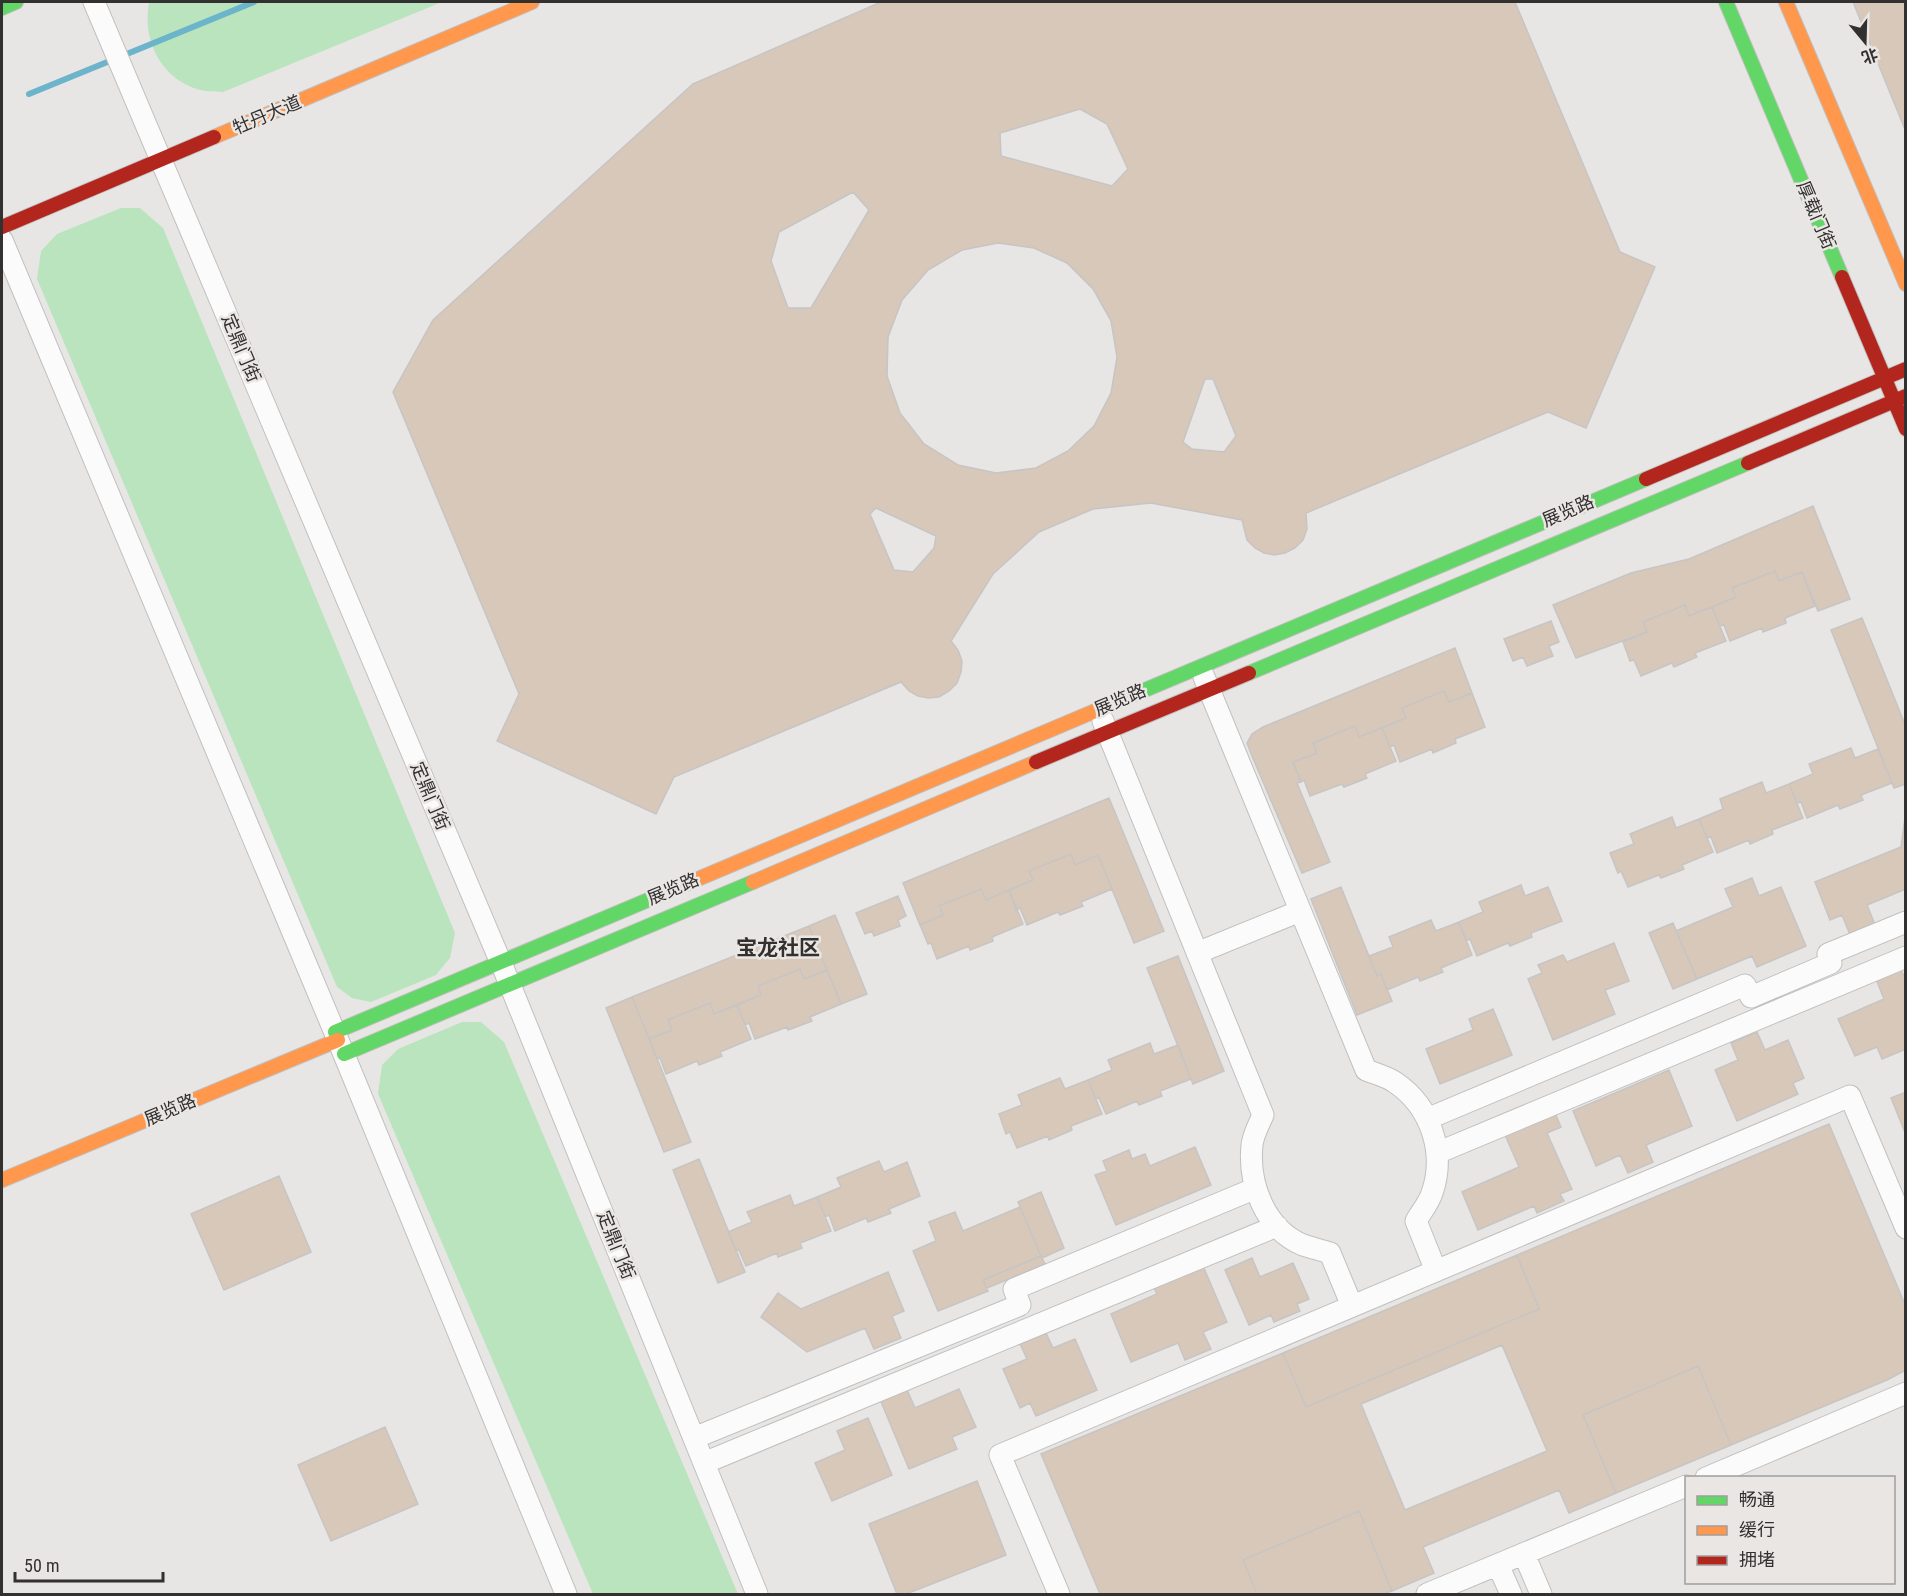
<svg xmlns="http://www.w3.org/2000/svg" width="1907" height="1596" font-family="'Roboto Condensed','Noto Sans SC',sans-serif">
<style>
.green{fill:#b9e4bd}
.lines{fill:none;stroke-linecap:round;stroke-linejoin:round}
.stream{stroke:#6cb4ca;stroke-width:6}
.building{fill:#d8c8b9;stroke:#c6c5c4;stroke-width:1.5;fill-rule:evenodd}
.street-casing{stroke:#c1c0bf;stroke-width:23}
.fast-casing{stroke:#c1c0bf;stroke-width:16}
.slow-casing{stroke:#c1c0bf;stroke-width:16}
.jam-casing{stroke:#c1c0bf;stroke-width:16}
.street{stroke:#fcfbfb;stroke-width:21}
.fast{stroke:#63d668;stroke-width:14}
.slow{stroke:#ff974d;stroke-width:14}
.jam{stroke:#b3261e;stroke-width:14}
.labels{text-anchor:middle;stroke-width:5;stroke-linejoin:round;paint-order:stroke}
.street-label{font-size:18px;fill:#323130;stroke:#e9e6e4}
.quarter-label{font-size:21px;font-weight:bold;fill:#323130;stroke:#e9e6e4}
</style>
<rect width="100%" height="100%" fill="#e8e6e5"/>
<path class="green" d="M149,2H442L223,92C216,91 207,92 200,90C160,79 142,39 149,2Z
M121,208H140L163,228L455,933L450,958L436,975L371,1002L352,998L337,987L37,279L41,251L57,234Z
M462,1022H481L504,1042L738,1594H593L378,1094L382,1065L398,1049Z"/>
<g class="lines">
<path class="stream" d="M29,94L254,2"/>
</g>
<path class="building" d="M881,2H1515L1620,252L1655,267L1586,428L1548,412L1306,513L1307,529L1303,540L1295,548L1285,553L1274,555L1264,553L1255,548L1247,540L1242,520L1151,503L1093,509L1039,532L993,574L951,641L958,650L962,661L961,672L957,683L949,691L939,697L928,698L918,696L909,691L901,682L674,777L656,814L497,741L519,694L393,392L433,320L693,84ZM1080,109L1107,124L1128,169L1112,186L1001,156L1000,133ZM853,192L869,210L811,308H788L771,261L779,232ZM998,243L1034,248L1067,263L1093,289L1111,321L1117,357L1111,393L1094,426L1068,451L1036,468L996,473L958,465L924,444L900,413L887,376L888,337L902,300L928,270L962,250ZM1205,379H1213L1236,436L1224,452L1192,449L1183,442ZM876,508L936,536L934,548L913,572L894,570L870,514Z
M1853,2H1903L1906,7V132Z
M1813,506L1850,599L1818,611L1802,572L1779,581L1775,571L1732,588L1736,597L1689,616L1685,605L1643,622L1647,632L1576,658L1553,605L1631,573L1689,559Z
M1775,571L1779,581L1802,572L1815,606L1785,618L1786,623L1763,632L1762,628L1730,641L1724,625L1720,626L1712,607L1736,597L1732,588Z
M1685,605L1689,616L1712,607L1726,641L1695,653L1697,657L1674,667L1672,663L1641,676L1634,660L1630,661L1623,642L1647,632L1643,622Z
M1862,618L1906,727V784L1894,788L1831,630Z
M1551,621L1559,642L1549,646L1553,656L1527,666L1523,657L1513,661L1504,639Z
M1455,648L1472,693L1449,702L1444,691L1402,708L1406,718L1359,737L1355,726L1313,743L1317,753L1293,762L1301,782L1297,783L1330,862L1302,873L1252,756L1247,743L1252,734L1263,727Z
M1444,691L1449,702L1472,693L1485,727L1455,739L1456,743L1433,753L1432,749L1400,762L1394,745L1390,747L1382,728L1406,718L1402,708Z
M1355,726L1359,737L1382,728L1396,761L1365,774L1367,778L1344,787L1342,784L1310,796L1304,780L1301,782L1293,762L1317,753L1313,743Z
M1851,748L1855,758L1878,749L1892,783L1861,795L1863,800L1840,809L1838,805L1807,818L1801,802L1797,803L1789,784L1813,774L1809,764Z
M1762,782L1766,793L1789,784L1803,818L1772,830L1773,834L1750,844L1749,840L1717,853L1711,837L1707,838L1699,819L1723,809L1720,799Z
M1109,798L1164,931L1134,943L1098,855L1075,865L1071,854L1029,871L1033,880L986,900L981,889L939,906L943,915L920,925L903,883Z
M1672,817L1676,828L1699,819L1713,852L1682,865L1684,869L1661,878L1659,875L1628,887L1621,871L1618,873L1610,853L1634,844L1630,834Z
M1905,817L1906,889L1867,905L1876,927L1851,937L1842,915L1830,920L1815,882L1901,847Z
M1071,854L1075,865L1098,855L1112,889L1081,902L1083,906L1060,915L1058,912L1027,925L1020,908L1016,910L1009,890L1033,880L1029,871Z
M1752,878L1759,896L1781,887L1806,946L1757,967L1752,956L1697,979L1676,931L1733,907L1725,889Z
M1521,885L1525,896L1548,887L1562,921L1531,933L1532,937L1510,946L1508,943L1477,956L1470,939L1466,941L1459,922L1483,912L1479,902Z
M1341,887L1377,976L1381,974L1392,1001L1357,1015L1311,899Z
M981,889L986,900L1009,890L1023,924L992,937L993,941L970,950L969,946L937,959L931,943L928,944L920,925L943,915L939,906Z
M898,896L906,916L898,920L900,926L874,936L872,931L865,934L856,913Z
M835,915L867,994L841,1004L809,926Z
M1431,920L1436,931L1459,922L1472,955L1441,968L1443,972L1420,981L1418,977L1387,990L1381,974L1377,976L1369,956L1393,947L1389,937Z
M1673,923L1697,979L1673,989L1649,933Z
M809,926L827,970L804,979L800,969L758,986L761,995L714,1014L710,1003L668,1020L672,1030L649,1039L632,997Z
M1614,943L1629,981L1605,990L1615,1014L1553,1040L1528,979L1542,973L1538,965L1563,955L1567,962Z
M1178,956L1224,1071L1193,1084L1147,968Z
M1900,968L1906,980V1049L1882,1059L1877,1047L1855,1056L1838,1019L1884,999L1876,979Z
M800,969L804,979L827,970L841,1004L810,1017L812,1021L788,1030L787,1027L755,1039L749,1023L745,1025L737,1005L761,995L758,986Z
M632,997L691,1142L664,1152L606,1008Z
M710,1003L714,1014L737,1005L751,1039L720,1052L722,1056L699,1065L697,1061L666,1074L660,1058L657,1059L649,1039L672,1030L668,1020Z
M1493,1009L1512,1055L1440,1084L1426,1049L1473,1030L1469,1019Z
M1757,1032L1765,1050L1788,1040L1804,1078L1793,1083L1798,1094L1737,1121L1715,1070L1738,1060L1731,1043Z
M1150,1043L1154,1054L1178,1045L1191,1079L1160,1091L1162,1096L1139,1105L1137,1101L1106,1114L1099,1098L1096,1099L1088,1080L1112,1070L1108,1060Z
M1669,1070L1692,1126L1646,1145L1653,1162L1628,1173L1620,1155L1596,1166L1573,1111Z
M1060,1078L1065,1089L1088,1080L1102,1114L1071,1126L1072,1130L1049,1140L1048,1136L1017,1148L1010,1132L1006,1134L999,1114L1022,1105L1018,1095Z
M1906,1092V1135L1891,1098Z
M1555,1113L1561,1127L1547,1133L1572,1189L1560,1194L1564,1201L1537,1213L1534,1206L1478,1230L1462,1192L1519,1167L1505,1135Z
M1829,1124L1906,1307V1370L1887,1380L1731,1445L1698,1366L1583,1415L1616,1493L1569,1513L1559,1490L1423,1547L1434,1573L1392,1591L1359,1511L1243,1560L1257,1594H1100L1041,1454L1283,1353L1306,1407L1539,1309L1517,1255ZM1502,1345L1547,1451L1405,1510L1361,1404Z
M1195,1147L1211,1185L1116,1225L1095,1175L1107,1171L1103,1161L1129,1150L1132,1159L1145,1154L1150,1166Z
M699,1159L745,1272L718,1283L673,1170Z
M879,1161L884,1172L907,1162L920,1196L889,1209L891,1213L868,1222L866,1218L835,1231L829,1215L825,1217L817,1197L841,1187L837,1178Z
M279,1176L311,1252L224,1290L191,1214Z
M1041,1192L1064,1248L1042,1258L1045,1264L987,1288L983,1280L1041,1256L1018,1202Z
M790,1195L794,1206L817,1197L831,1231L800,1243L802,1248L778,1257L777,1253L746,1266L739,1250L736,1251L728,1232L752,1222L747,1212Z
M1020,1207L1041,1256L983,1280L988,1291L938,1311L913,1251L936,1241L929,1222L955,1212L963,1231Z
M1517,1255L1539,1309L1306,1407L1283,1353Z
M1252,1258L1260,1277L1293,1263L1309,1299L1297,1304L1300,1311L1274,1322L1271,1315L1249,1325L1225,1270Z
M1203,1266L1227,1322L1203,1332L1211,1349L1185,1360L1178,1343L1131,1362L1111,1314L1157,1294L1153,1286Z
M888,1272L904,1311L892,1316L901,1338L874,1349L865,1328L807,1352L761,1317L778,1293L801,1309Z
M1046,1333L1053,1348L1075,1339L1097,1390L1036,1416L1030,1403L1020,1408L1003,1369L1027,1359L1020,1344Z
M1698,1366L1731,1445L1616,1493L1583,1415Z
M905,1385L915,1408L959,1389L976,1427L952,1437L957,1449L909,1469L879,1397Z
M868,1418L892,1475L832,1501L815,1463L845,1450L837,1431Z
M385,1427L418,1504L331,1541L298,1465Z
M977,1481L1006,1555L906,1594H897L869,1524Z
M1359,1511L1392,1591L1383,1594H1257L1243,1560Z"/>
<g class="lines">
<defs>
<path id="street" d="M94,2L504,970L757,1594
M2,240L338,1040L566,1594
M1204,677L1366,1070C1376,1074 1388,1077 1396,1083C1431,1107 1446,1153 1432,1193C1429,1203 1421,1212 1416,1221L1436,1271
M1103,721L1263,1115C1259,1124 1253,1135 1252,1145C1248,1184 1265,1229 1303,1245C1312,1248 1321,1250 1330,1253L1352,1306
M1197,953L1300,911
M1427,1119L1745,985L1751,997L1831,963L1828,954L1906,922
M1437,1153L1906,957
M694,1438L1020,1305L1014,1289L1256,1188
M704,1463L1277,1226
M1706,1478L1906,1393
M1524,1554L1541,1594
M1498,1565L1511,1594
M1059,1594L1000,1455L1850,1096L1906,1228
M1427,1594L1686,1486"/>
<path id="fast" d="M1726,2L1842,277
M2,8L16,2
M1249,673L1748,463
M1095,711L1646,479
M335,1032L686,884
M344,1054L753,882"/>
<path id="slow" d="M1786,2L1906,284
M214,137L532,2
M753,882L1036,762
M686,884L1095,711
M2,1180L338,1040"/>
<path id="jam" d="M2,227L214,137
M1842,277L1906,429
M1748,463L1906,396
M1646,479L1906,369
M1036,762L1249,673"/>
</defs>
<use href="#street" class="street-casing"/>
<use href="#fast" class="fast-casing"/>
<use href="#slow" class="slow-casing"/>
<use href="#jam" class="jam-casing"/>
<use href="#street" class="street"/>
<use href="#fast" class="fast"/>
<use href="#slow" class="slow"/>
<use href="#jam" class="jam"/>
</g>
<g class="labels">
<g class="street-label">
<text transform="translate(267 115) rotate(-23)" y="6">牡丹大道</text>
<text transform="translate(1816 215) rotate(67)" y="6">厚载门街</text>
<text transform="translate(241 348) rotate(67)" y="6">定鼎门街</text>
<text transform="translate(1568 511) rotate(-23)" y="6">展览路</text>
<text transform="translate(1120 700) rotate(-23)" y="6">展览路</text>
<text transform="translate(430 796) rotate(67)" y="6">定鼎门街</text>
<text transform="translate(673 889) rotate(-23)" y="6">展览路</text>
<text transform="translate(170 1110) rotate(-23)" y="6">展览路</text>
<text transform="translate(616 1245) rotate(68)" y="6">定鼎门街</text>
</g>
<g class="quarter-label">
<text x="778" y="955">宝龙社区</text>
</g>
</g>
<rect width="1907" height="1596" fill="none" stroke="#323130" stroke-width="6"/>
<rect x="1685" y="1476" width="210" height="108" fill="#e9e6e4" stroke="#a09e9c" stroke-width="1.5"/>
<rect x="1697" y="1496" width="30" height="9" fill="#63d668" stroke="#a09e9c" stroke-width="1.5"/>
<text x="1739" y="1506" font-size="18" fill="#323130">畅通</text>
<rect x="1697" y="1526" width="30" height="9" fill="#ff974d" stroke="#a09e9c" stroke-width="1.5"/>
<text x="1739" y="1536" font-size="18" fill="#323130">缓行</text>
<rect x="1697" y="1556" width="30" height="9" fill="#b3261e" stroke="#a09e9c" stroke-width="1.5"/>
<text x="1739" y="1566" font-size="18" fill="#323130">拥堵</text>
<g transform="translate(1865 42) rotate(161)" stroke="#e9e6e4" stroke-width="4.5" paint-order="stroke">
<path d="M0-4.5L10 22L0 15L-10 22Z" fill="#323130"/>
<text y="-9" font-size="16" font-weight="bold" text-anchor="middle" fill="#323130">北</text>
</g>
<path d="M15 1572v9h148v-9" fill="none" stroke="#323130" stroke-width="3"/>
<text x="24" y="1572" font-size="18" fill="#323130" stroke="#e9e6e4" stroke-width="4.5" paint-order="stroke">50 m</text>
</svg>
